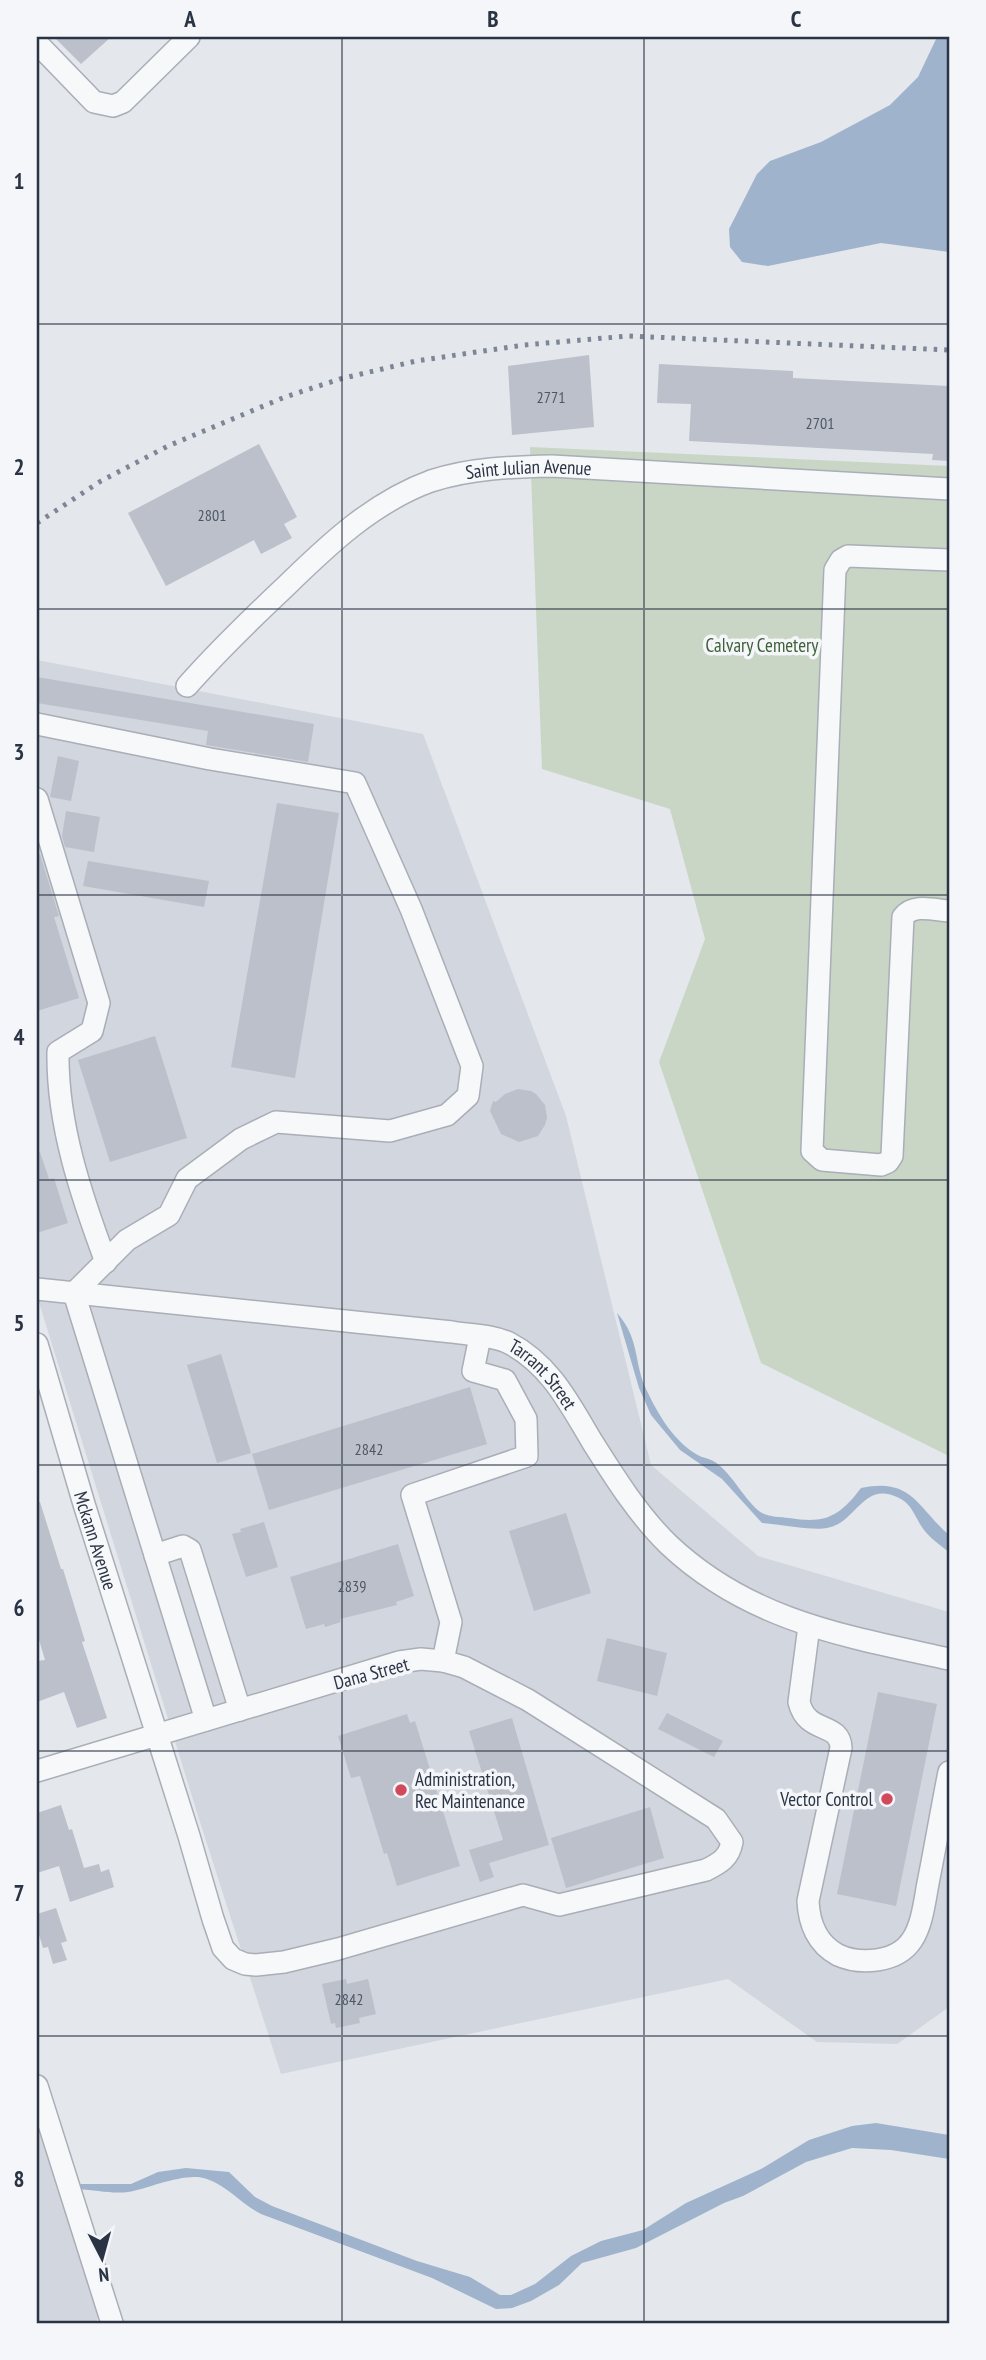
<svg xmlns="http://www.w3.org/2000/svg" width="986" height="2360" font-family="'PT Sans Narrow',sans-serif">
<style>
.built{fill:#d2d6de}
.green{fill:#c9d6c5}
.water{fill:#9fb4cc}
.building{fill:#bbc0ca}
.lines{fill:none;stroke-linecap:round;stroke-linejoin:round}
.minor-casing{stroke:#a9aeb7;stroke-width:24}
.minor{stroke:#f7f8fa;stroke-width:21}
.rail{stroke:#7d8696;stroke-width:5;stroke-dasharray:3.5 7;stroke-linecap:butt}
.grid{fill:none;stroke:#2b3445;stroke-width:2;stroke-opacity:0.55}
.poi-dot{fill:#d1495b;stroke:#f4f6f9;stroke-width:2.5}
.labels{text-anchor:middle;stroke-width:7;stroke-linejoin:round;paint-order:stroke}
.number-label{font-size:16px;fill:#4f5766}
.street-label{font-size:19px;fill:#2b3445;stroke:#f4f6f9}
.park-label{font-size:19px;fill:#3f6138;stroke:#f4f6f9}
.poi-label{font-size:19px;fill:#2b3445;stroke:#f4f6f9;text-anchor:start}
.neatline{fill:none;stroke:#2b3445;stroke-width:2.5}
.grid-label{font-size:23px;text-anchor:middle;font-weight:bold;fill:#2b3445}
</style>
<rect width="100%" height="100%" fill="#e4e7ec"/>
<path class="built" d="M37,660L423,734L566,1116L651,1465L758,1556L949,1612V2007L897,2044L817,2042L728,1979L281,2074L200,1822L37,1296Z
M37,2115L100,2316L95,2323H37Z"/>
<path class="green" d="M530,447L949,466V1456L761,1363L659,1062L705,939L670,809L542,769Z"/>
<path class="water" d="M937,37H949V252L881,243L768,266L742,262L730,247L729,229L757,174L770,161L821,142L890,105L918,77Z
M617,1313C641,1340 633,1363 647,1391C658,1414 673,1440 696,1454C702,1458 709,1458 715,1462C732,1473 746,1503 762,1513C769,1517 781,1517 789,1518C825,1524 839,1517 861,1488C912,1477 917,1507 949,1535V1552C941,1546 930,1538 924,1530C915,1518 913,1504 897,1497C863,1481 856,1523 827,1528C812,1531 779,1524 762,1523L722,1479L680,1450L651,1415L639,1388Z
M876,2123L949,2135V2159L891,2150L852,2148L806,2162L743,2196L724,2203L636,2248L582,2263L559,2285L531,2301L512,2308L496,2309L432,2278L261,2214C241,2204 229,2187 207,2179C187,2171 150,2188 128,2192C113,2194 94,2190 79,2189L78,2184H131L158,2172L186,2168L229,2172L255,2197L272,2206L417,2261L470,2277L500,2295H511L535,2284L571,2256L601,2241L643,2230L686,2203L761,2169L809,2140L852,2126Z"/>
<path class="building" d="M54,37H111L81,64Z
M589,355L594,427L512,435L508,366Z
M659,364L793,371V378L949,386V461L932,460L933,454L689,441L691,404L657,403Z
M259,444L297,517L284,524L292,538L261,554L254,540L166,586L128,513Z
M37,677L314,724L308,762L206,745L208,731L37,703Z
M58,756L79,761L71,801L50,797Z
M277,803L339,813L295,1078L231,1067Z
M66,811L100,817L94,852L65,847L62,836Z
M40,854L59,916L54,917L79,998L37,1011V855Z
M88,861L209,881L204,907L83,886Z
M155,1036L187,1138L110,1162L78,1060Z
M518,1089L531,1091L536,1094L545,1105L547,1118L545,1125L538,1136L519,1142L501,1134L490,1111L493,1101L496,1102L505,1094Z
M40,1152L49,1179L54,1178L68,1223L37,1233V1153Z
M221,1354L251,1453L217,1463L187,1365Z
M470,1387L487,1444L269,1510L252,1454Z
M37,1502H40L61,1569H63L85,1641L82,1642L107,1718L77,1728L64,1692L37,1702V1661L45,1660L37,1633Z
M566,1513L591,1593L534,1611L509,1531Z
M264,1522L278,1567L246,1577L232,1534L241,1532L240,1529Z
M398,1544L414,1596L396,1602L397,1605L340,1619L341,1622L325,1627L324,1624L306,1629L290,1577Z
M607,1638L667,1653L657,1696L597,1681Z
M878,1692L937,1704L896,1906L837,1894Z
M667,1713L723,1741L714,1757L658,1729Z
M407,1714L410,1723L415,1721L460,1866L397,1886L387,1853L384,1854L360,1776L351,1778L338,1736Z
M512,1718L549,1845L489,1863L494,1877L480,1882L469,1850L503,1840L469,1731Z
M61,1805L69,1830L72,1829L84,1868L99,1864L101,1872L109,1869L114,1887L70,1902L59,1866L37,1873V1813Z
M650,1807L664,1858L566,1888L551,1838Z
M56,1908L67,1941L61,1943L67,1960L53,1964L48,1947L43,1948L37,1928V1914Z
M346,1979L347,1984L368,1979L376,2014L359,2018L360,2023L336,2028L335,2023L331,2024L322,1984Z"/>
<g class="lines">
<defs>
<g id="minor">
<path d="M37,43L94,102L113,106L123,102L189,37"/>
<path d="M949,560L848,556L841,560L835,570L812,1151L822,1160L881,1165L888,1162L892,1156L903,917C913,903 934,910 949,911"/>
<path id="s1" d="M187,686C218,651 251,619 285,587C328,545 373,502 431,481C471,468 511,467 552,466L949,489"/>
<path d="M37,724L210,759L355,783L411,909L472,1066L468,1096L447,1115L390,1131L276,1122L241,1139L187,1179L169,1215L127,1240L74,1293L206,1720"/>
<path d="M37,799L99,1003L92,1031L58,1052C57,1124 81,1195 106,1262"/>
<path id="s2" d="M37,1289L452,1332C470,1335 493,1335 509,1343C551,1365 570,1405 593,1443C615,1478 639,1516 669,1545C750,1621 845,1636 949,1659"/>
<path id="s3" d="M37,1344L84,1504L189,1836L213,1919L223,1948L233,1959L245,1964L256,1965L284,1962L338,1949L523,1895L559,1905L706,1870C720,1863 729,1858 732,1842L716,1819L528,1700L464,1667L443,1661L421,1659L399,1662L37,1771"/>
<path d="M155,1555L183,1546L190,1550L240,1710"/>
<path d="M809,1626L799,1702C807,1735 840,1721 841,1748L808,1901C809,1923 817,1944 838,1955C860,1965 897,1963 912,1940C923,1924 925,1897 929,1878C936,1843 942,1807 949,1772"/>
<path d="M443,1661L451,1622L412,1495L527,1456L526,1419L505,1380L473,1371L480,1337"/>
<path d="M37,2086L112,2323"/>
</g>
</defs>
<use href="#minor" class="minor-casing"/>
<use href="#minor" class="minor"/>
<path class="rail" d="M37,523L101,481L168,446L285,397L340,379L416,361L524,345L628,336L949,350"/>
</g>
<path class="grid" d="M342,37V2323M644,37V2323M37,324H949M37,609H949M37,895H949M37,1180H949M37,1465H949M37,1751H949M37,2036H949"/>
<g class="poi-dot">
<circle cx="401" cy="1790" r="7"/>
<circle cx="887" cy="1799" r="7"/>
</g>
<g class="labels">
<g class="number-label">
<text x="551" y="403">2771</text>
<text x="820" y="429">2701</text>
<text x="212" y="521">2801</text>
<text x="369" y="1455">2842</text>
<text x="352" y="1592">2839</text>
<text x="349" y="2005">2842</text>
</g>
<g class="street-label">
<text dy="7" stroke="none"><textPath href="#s1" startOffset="420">Saint Julian Avenue</textPath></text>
<text dy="7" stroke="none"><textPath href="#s2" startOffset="522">Tarrant Street</textPath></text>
<text dy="7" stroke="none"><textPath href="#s3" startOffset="205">Mckann Avenue</textPath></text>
<text transform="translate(371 1673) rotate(-15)" y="7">Dana Street</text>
</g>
<g class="park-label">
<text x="762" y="652">Calvary Cemetery</text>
</g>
<g class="poi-label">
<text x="415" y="1786">Administration,<tspan x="415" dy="22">Rec Maintenance</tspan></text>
<text x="873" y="1806" text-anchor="end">Vector Control</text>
</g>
</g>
<rect width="986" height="2360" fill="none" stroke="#f4f6f9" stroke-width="77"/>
<g transform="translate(102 2258) rotate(174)" stroke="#f4f6f9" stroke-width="5" paint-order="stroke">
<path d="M0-5L12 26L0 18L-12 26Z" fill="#2b3445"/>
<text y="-10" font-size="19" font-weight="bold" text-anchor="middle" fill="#2b3445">N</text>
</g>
<rect x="38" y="38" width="910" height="2284" class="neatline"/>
<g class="grid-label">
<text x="190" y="27">A</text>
<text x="493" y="27">B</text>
<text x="796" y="27">C</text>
<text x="19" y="189">1</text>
<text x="19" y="475">2</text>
<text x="19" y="760">3</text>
<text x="19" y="1045">4</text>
<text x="19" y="1331">5</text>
<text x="19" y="1616">6</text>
<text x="19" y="1901">7</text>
<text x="19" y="2187">8</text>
</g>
</svg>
